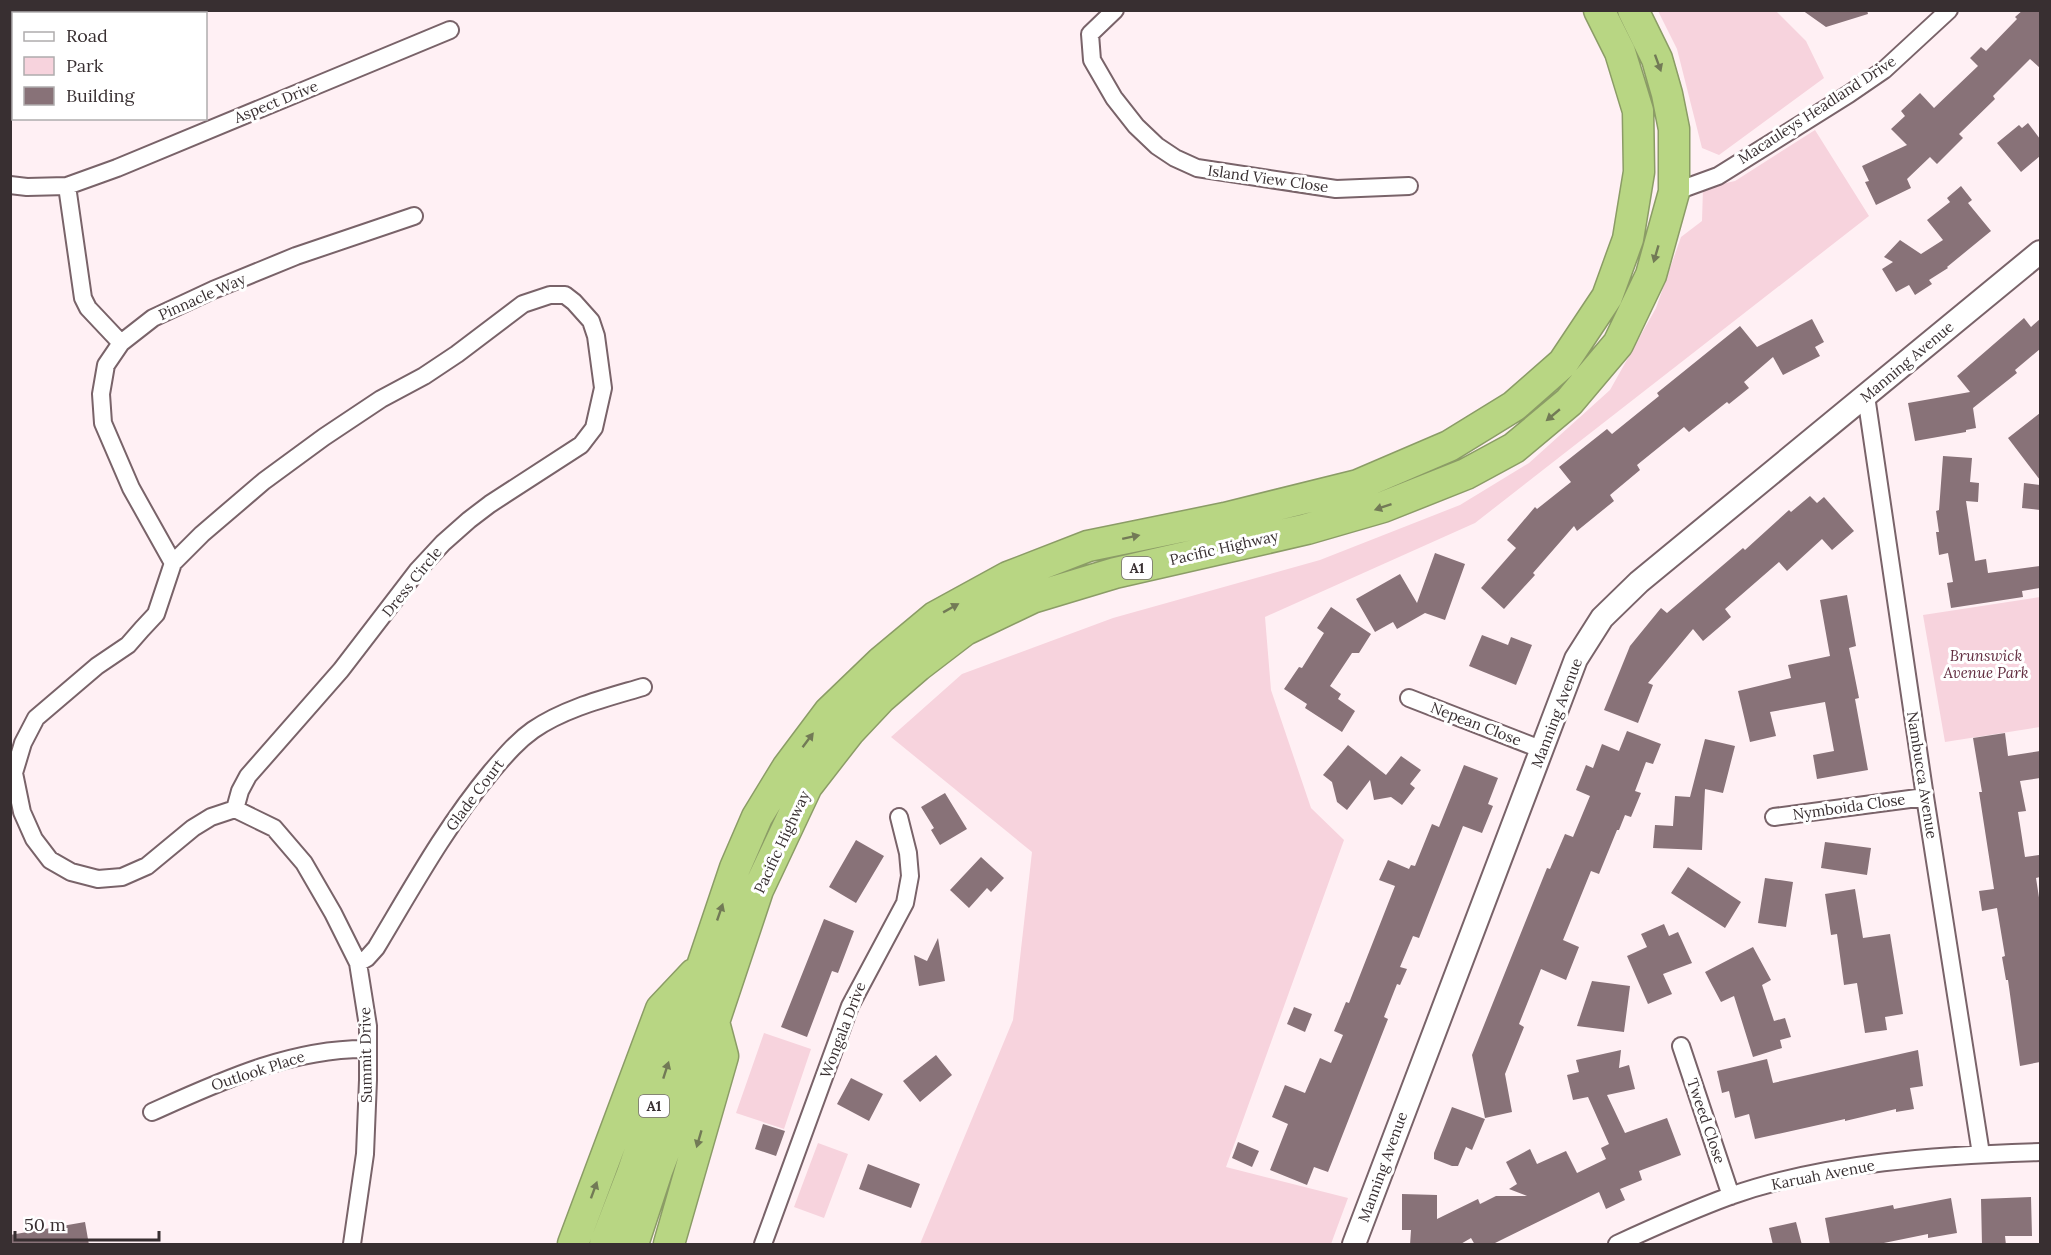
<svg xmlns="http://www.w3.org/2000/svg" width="2051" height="1255" font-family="Lora,serif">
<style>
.green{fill:#f7d3dd}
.building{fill:#887278}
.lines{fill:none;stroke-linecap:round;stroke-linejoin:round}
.street-casing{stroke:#796369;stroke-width:20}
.secondary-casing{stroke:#796369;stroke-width:26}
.highway-casing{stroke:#8b9c66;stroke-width:33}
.street{stroke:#fff;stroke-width:16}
.secondary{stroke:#fff;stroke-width:22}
.highway{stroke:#b8d683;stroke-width:30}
.oneway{fill:#727a56}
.labels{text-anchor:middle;stroke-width:6;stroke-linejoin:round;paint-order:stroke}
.shield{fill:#fff;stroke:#746d6f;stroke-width:1.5}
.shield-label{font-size:14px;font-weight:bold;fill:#382f31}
.street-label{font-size:15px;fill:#382f31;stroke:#fff}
.park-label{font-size:15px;font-style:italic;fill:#622d40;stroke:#fff}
</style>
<rect width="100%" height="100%" fill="#fff0f4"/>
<path class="green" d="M1658,11H1776L1806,41L1824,78L1719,155L1702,148L1677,49Z
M1815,130L1869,216L1475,523L1265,617L1271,690L1311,808L1344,840L1226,1167L1348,1198L1331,1244H920L1013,1020L1032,852L891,737L962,674L1113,618L1320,560L1460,505L1529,463L1610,390L1656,308L1681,237L1702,221L1703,188L1735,181Z
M2040,597V727L1945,742L1923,615Z
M764,1033L811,1049L784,1129L736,1113Z
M818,1143L848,1154L824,1218L794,1207Z"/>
<path class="building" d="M1802,10H1867L1868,14L1826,27Z
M2023,10H2040V68L2030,59L1993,96L1995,99L1959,134L1963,138L1937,164L1930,157L1907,179L1911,188L1876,205L1865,182L1869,181L1862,166L1907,145L1891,129L1905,116L1901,111L1920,93L1934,108L1978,66L1970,58L1981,47L1986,51L2017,19L2015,17Z
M2028,123L2040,139V156L2021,172L1997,143L2019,125L2022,128Z
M1961,186L1972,200L1968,203L1991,231L1947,267L1948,268L1929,280L1932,284L1915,295L1909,285L1896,292L1882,269L1893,262L1884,257L1900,240L1921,254L1943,240L1927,220L1950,202L1947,198Z
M2024,318L2031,327L2040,319V349L2015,370L2017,373L1973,408L1976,428L1966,430V432L1915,441L1908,403L1970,392L1957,376Z
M1812,319L1824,342L1815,347L1820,356L1783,375L1773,357L1744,382L1749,388L1729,404L1727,402L1689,432L1684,427L1637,465L1640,470L1610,495L1614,501L1577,531L1574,526L1533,573L1535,575L1504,609L1481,588L1516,548L1507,540L1535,507L1537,509L1571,482L1559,467L1607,429L1612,434L1659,396L1657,393L1740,326L1757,347Z
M2040,413V480L2008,438Z
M1943,456L1972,458L1970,482L1979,483L1978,502L1966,501L1975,561L1986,559L1988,573L2040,566V588L2022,591L2023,597L1951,608L1947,583L1953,582L1948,553L1939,555L1936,532H1939L1936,511L1939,510Z
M2024,483L2040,485V510L2022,508Z
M1810,496L1817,503L1824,497L1854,531L1832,550L1822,539L1787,571L1779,562L1725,609L1731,617L1703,641L1693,629L1648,683L1653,685L1638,723L1604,710L1630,646L1661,608L1667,613L1743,548L1745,550L1789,510L1791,512Z
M1435,553L1465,564L1445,620L1425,613L1397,629L1393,622L1375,632L1356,599L1400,574L1417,603Z
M1847,595L1856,646L1849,648L1859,698L1855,699L1868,770L1817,779L1813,755L1834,751L1825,702L1770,712L1776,736L1750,742L1738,691L1791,678L1788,665L1830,656L1820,600Z
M1331,607L1371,634L1359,653H1352L1330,686L1341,694L1338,699L1355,711L1342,732L1305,708L1307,704L1284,689L1299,667L1302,668L1324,633L1317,628Z
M1482,635L1508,645L1511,637L1532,645L1516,685L1469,666Z
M1627,731L1661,744L1653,764L1646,762L1635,791L1641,793L1631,817L1625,815L1619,830H1617L1599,874L1591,871L1563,940L1579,947L1566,980L1541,969L1519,1024L1524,1027L1505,1074L1512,1112L1485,1118L1472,1055L1547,868L1550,869L1565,834L1573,837L1590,796L1576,790L1586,765L1593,768L1602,744L1619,751Z
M2005,733L2008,756L2040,751V778L2020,781L2026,811L2018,812L2025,857L2039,855L2040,863V877L2036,878L2040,904V1062L2020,1066L2008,980H2006L2002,957L2005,956L1997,908L1982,911L1979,891L1994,889L1979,792H1982L1973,738Z
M1705,739L1735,746L1723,793L1705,789L1702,850L1653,848L1655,825L1673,826L1675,796L1690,797Z
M1348,745L1386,775L1401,756L1421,770L1410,784L1415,788L1402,805L1391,797L1374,800L1370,780L1347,810L1337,802L1332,782L1323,775Z
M1464,765L1498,778L1488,804L1493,806L1482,833L1463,826L1419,938L1413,936L1400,967L1407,969L1400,985L1397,984L1384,1017L1388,1019L1328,1172L1314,1167L1307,1185L1270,1170L1288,1124L1272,1117L1285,1085L1305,1093L1320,1058L1331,1063L1343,1035L1334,1031L1346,1002L1349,1003L1395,886L1379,880L1388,860L1409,869L1411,865L1415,866L1432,824L1439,827Z
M945,793L967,829L940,845L931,830L934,828L921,807Z
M856,840L884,856L856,903L829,887Z
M1825,842L1871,848L1867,875L1821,868Z
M981,857L1004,878L991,892L987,888L969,908L950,890Z
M1688,867L1741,902L1725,928L1671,893Z
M1765,878L1793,882L1786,927L1758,923Z
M1855,889L1863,938L1890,934L1903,1014L1885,1017L1887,1030L1865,1033L1857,983L1844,985L1837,934L1831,935L1825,894Z
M824,919L854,931L838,973L832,971L807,1037L781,1027Z
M1664,924L1669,936L1678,932L1692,963L1663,974L1672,994L1648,1004L1627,956L1647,947L1641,934Z
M938,938L945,981L919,986L914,955L927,961Z
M1753,947L1771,980L1762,985L1774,1021L1785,1018L1791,1037L1780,1040L1782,1048L1753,1057L1734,996L1721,1002L1705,972Z
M1592,981L1630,986L1624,1032L1577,1026Z
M1294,1007L1312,1014L1305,1032L1287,1024Z
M1621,1050L1619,1068L1629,1065L1635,1089L1607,1095L1625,1133L1667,1118L1681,1155L1639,1171L1642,1180L1620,1189L1625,1200L1606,1209L1599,1192L1491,1245H1475L1471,1238L1459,1245H1410L1411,1230H1402V1194L1437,1195V1219L1478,1199L1480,1204L1496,1196H1527L1509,1189L1517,1184L1506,1162L1530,1149L1537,1164L1566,1151L1577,1173L1606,1159L1601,1148L1609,1144L1588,1097L1573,1100L1567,1075L1579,1072L1576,1060Z
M1918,1050L1923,1086L1910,1088L1914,1109L1896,1112V1109L1845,1121V1119L1755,1139L1749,1114L1735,1118L1729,1091L1722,1093L1717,1071L1767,1059L1773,1083Z
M936,1055L952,1075L920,1102L903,1081Z
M851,1078L883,1094L869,1121L837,1104Z
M1452,1107L1485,1119L1472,1150L1466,1147L1458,1166H1452L1434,1159V1153Z
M763,1124L785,1131L776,1156L755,1149Z
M1238,1142L1259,1151L1252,1167L1232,1158Z
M868,1164L920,1184L911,1208L859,1189Z
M2031,1197L2032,1236H2005L2006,1245H1982L1981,1199Z
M1951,1198L1957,1233L1928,1238V1234L1874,1245H1830L1825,1218L1893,1205L1894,1209Z
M85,1222L89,1245H10V1235Z
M1796,1222L1802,1245H1773L1769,1228Z"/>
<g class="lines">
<defs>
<path id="street" d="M1115,10L1090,34L1092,60L1114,98L1136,126L1157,146L1175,158L1197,168L1336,189L1409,186
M10,185L27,187L67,186L117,168L450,30
M67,186L83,298L88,308L121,343
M1674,192L1718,176L1849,94L1884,70L1949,10
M550,295H565L574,302L591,321L596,336L603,388L594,428L581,445L490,504L469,520L443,543L417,571L341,670L248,776L240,791L235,809L211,817L193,828L147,866L122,877L98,879L71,872L50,860L34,839L22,812L14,773L23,743L36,718L97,666L128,645L142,629L156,614L173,563L202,534L264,481L324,437L381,399L424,376L457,354L523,304Z
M1866,396L1925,797L1981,1154
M173,563L131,488L103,423L101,394L106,365L121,343L153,318L213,290L296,256L414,216
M1409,698L1543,750
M235,809L274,828L304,863L333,913L358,963L368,1026V1080L365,1154L352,1244
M1774,817L1925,797
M358,963L367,958L376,948C412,888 446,826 491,772C504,757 516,742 533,730C565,708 606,698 643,687
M1681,1046L1731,1196
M152,1112C221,1081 291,1048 368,1049
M763,1244L850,1006L905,903L910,876L908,853L899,817
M1617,1244C1654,1227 1692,1210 1730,1196C1826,1162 1940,1155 2040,1152"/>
<path id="secondary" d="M1354,1244L1576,659L1602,618L1639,582L2040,252"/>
<path id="highway" d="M573,1244L661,1009L694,974
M605,1244L632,1174L735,868L757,817L787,768L829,712L881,662L935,617L1008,577L1088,546L1225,518L1358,485L1449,446L1514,406L1563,363L1607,297L1628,239L1639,172L1638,111L1620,52L1599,10
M633,1244L657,1171L714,1022L758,890L807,786L849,732L881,698L918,666L965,630L1032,598L1115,573L1307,529L1383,507L1466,474L1514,448L1569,402L1618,344L1651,275L1674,192V129L1667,94L1657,59L1633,10
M669,1244L723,1056L714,1022"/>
</defs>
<use href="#street" class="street-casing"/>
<use href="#secondary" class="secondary-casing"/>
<use href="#highway" class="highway-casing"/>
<use href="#street" class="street"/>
<use href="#secondary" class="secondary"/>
<use href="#highway" class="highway"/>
</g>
<defs><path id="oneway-solid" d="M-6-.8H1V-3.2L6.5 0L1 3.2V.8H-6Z" transform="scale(1.5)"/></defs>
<g class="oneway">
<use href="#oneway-solid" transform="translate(1658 63) rotate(70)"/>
<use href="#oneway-solid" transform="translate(1656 254) rotate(106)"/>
<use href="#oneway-solid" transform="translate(1553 415) rotate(140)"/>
<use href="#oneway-solid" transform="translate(1383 507) rotate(161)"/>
<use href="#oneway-solid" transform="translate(1131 537) rotate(-12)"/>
<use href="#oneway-solid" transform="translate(951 608) rotate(-29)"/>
<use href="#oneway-solid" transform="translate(808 740) rotate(-53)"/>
<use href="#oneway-solid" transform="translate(720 912) rotate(-71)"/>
<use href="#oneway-solid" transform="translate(666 1070) rotate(-72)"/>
<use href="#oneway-solid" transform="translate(699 1139) rotate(106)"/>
<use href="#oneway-solid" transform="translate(594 1190) rotate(-70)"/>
</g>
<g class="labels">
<g class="shield">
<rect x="1122" y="557" width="30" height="22" rx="4.5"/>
<rect x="639" y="1095" width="30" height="22" rx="4.5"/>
</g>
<g class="shield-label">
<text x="1137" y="573">A1</text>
<text x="654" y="1111">A1</text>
</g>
<g class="street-label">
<text transform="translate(276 102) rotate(-22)" y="5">Aspect Drive</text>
<text transform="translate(1817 110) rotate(-33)" y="5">Macauleys Headland Drive</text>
<text transform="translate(1268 179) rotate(8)" y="5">Island View Close</text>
<text transform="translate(202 297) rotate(-24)" y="5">Pinnacle Way</text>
<text transform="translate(1907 362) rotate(-40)" y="5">Manning Avenue</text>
<text transform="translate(1224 548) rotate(-13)" y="5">Pacific Highway</text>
<text transform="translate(412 582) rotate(-51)" y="5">Dress Circle</text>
<text transform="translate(1557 713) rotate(-69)" y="5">Manning Avenue</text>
<text transform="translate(1476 724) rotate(21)" y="5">Nepean Close</text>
<text transform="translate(1922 775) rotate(81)" y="5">Nambucca Avenue</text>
<text transform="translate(475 795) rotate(-53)" y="5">Glade Court</text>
<text transform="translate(1849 807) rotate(-8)" y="5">Nymboida Close</text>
<text transform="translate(782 842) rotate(-65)" y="5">Pacific Highway</text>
<text transform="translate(843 1030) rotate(-69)" y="5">Wongala Drive</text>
<text transform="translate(366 1055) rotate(-91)" y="5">Summit Drive</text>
<text transform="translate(258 1071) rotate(-18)" y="5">Outlook Place</text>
<text transform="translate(1706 1121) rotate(71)" y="5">Tweed Close</text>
<text transform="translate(1383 1167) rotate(-70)" y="5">Manning Avenue</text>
<text transform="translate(1823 1175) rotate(-11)" y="5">Karuah Avenue</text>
</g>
<g class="park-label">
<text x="1986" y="661">Brunswick<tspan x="1986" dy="17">Avenue Park</tspan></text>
</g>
</g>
<rect width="2051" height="1255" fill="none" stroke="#382f31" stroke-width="24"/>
<rect x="12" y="12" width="195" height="108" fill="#ffffff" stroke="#afacad" stroke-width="1.5"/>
<rect x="24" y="32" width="30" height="9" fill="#ffffff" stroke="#afacad" stroke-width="1.5"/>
<text x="66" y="42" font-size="18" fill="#382f31">Road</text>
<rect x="24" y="57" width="30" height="18" fill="#f7d3dd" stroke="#afacad" stroke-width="1.5"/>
<text x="66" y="72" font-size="18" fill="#382f31">Park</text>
<rect x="24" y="87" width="30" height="18" fill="#887278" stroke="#afacad" stroke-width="1.5"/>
<text x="66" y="102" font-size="18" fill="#382f31">Building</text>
<path d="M15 1231v9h144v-9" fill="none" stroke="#382f31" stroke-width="3"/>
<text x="24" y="1231" font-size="18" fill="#382f31" stroke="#ffffff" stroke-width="4.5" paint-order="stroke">50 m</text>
</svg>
